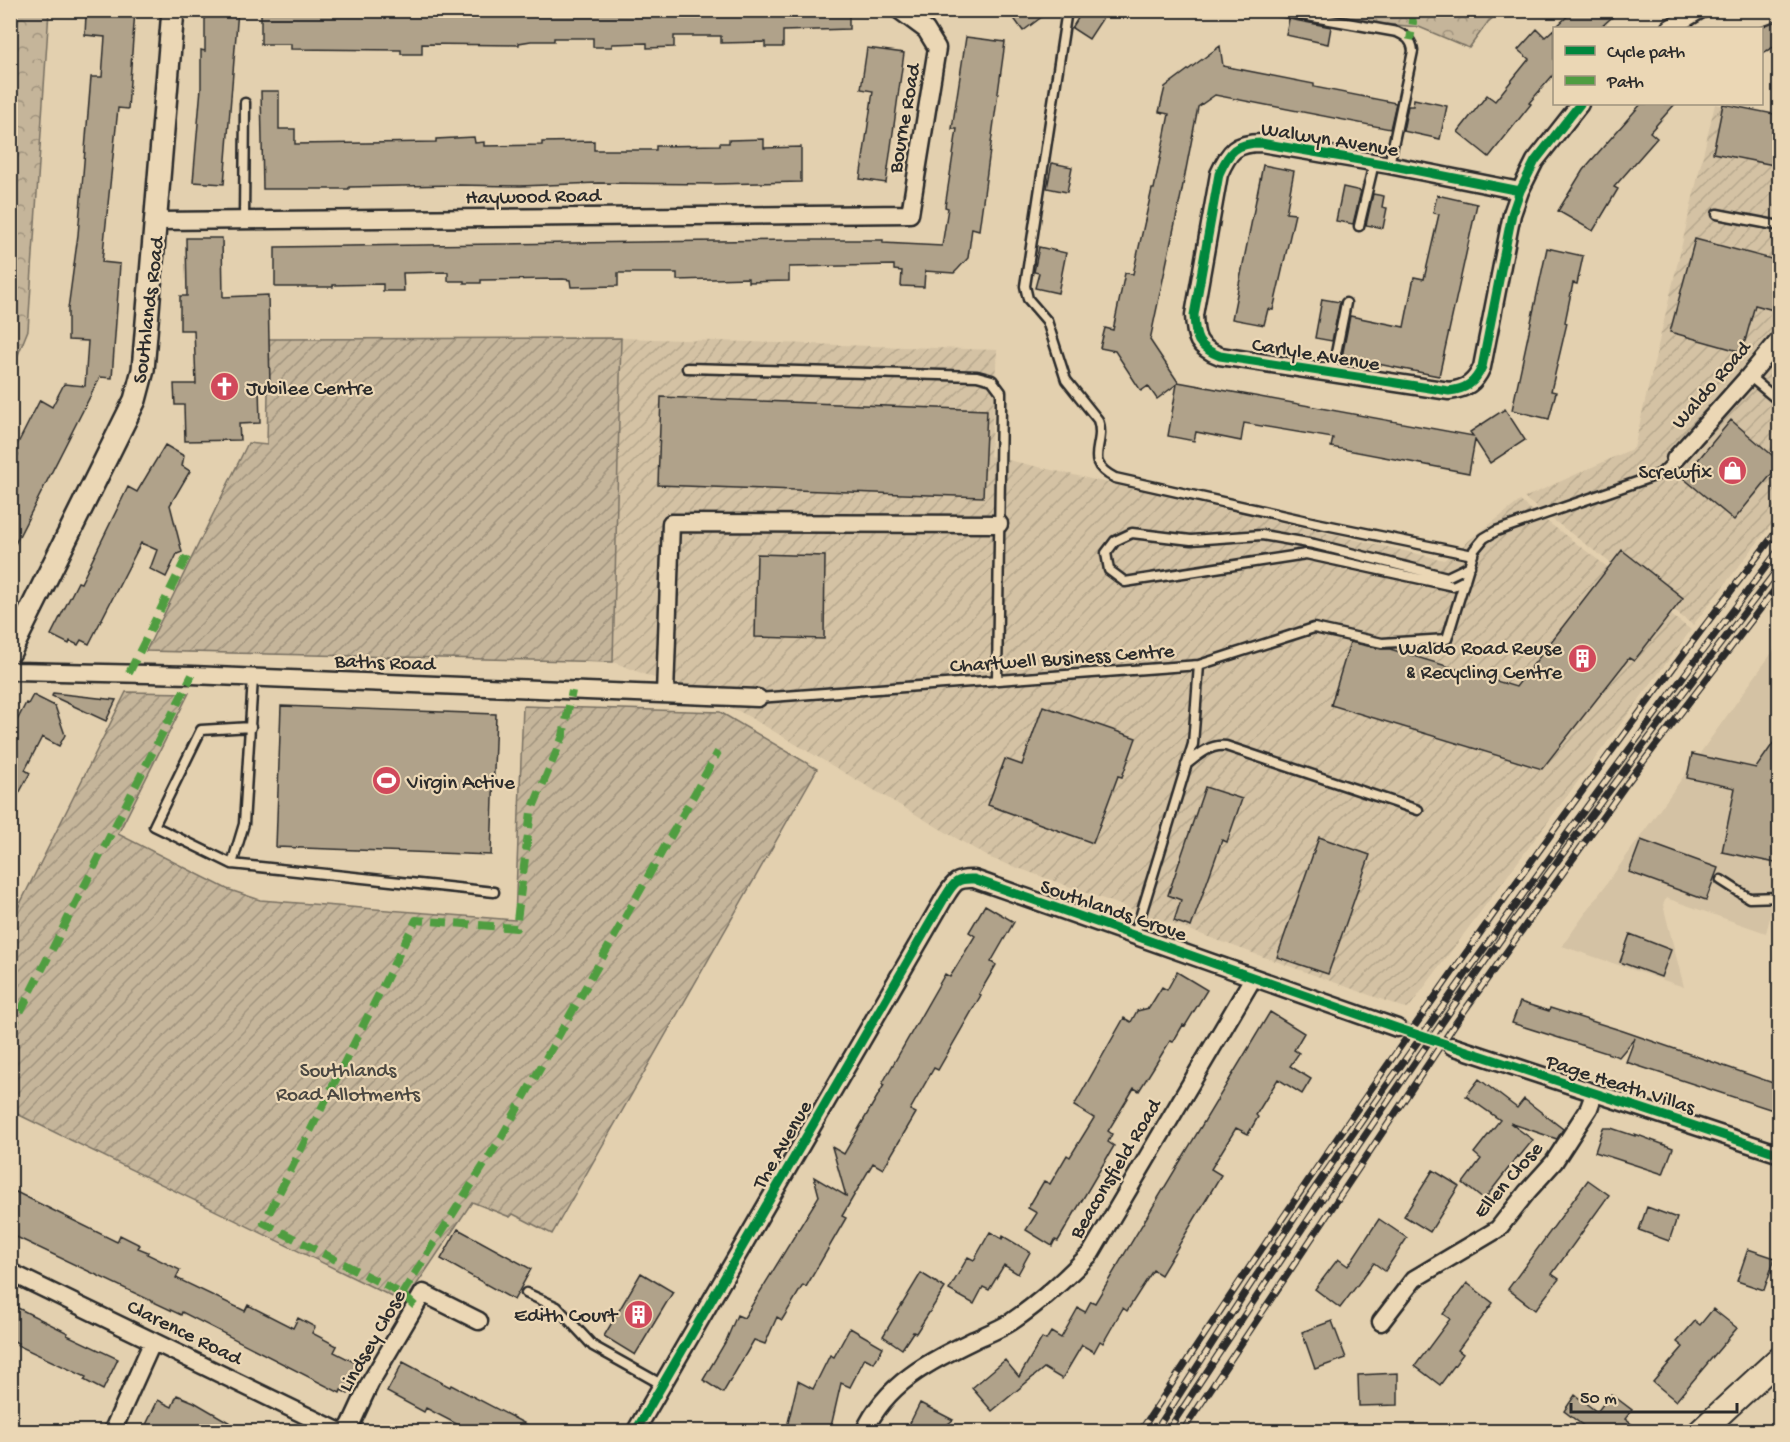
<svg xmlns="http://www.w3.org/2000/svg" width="1790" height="1442" font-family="'Gochi Hand',sans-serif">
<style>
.built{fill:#d4c2a4}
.industrial{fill:url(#industrial-furrows)}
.park{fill:url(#park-crowns);stroke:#787062;stroke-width:1.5}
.garden{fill:url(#garden-furrows);stroke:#787062;stroke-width:1.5}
.building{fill:#b0a28a;stroke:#2b2b2b;stroke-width:1.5}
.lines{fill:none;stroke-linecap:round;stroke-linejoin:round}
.minor-tunnel{stroke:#beaf95;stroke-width:16;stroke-dasharray:16 8;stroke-linecap:butt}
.service-casing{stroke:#2b2b2b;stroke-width:13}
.minor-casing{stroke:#2b2b2b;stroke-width:21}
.tertiary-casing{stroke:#2b2b2b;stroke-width:26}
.secondary-casing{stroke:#2b2b2b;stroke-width:28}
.service{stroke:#ebd7b5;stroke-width:8}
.minor{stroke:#ebd7b5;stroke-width:16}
.tertiary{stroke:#ebd7b5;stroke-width:21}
.secondary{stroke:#ebd7b5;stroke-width:24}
.rail-casing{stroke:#2b2b2b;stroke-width:7}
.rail{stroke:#ebd7b5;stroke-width:4.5;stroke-dasharray:14;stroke-linecap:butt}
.quiet{stroke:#4f9d41;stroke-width:8;stroke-dasharray:15 8;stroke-linecap:butt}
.cycleway-casing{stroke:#ebd7b5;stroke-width:13}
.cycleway{stroke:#00873e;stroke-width:9}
.labels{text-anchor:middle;stroke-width:4.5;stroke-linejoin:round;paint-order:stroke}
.street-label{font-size:21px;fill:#2b2b2b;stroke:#ebd7b5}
.poi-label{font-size:21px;fill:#2b2b2b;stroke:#ebd7b5;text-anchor:end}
.park-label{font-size:21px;fill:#4a4741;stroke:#ebd7b5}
</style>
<defs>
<pattern id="industrial-furrows" width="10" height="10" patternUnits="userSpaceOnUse" patternTransform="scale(1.5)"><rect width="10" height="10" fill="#d4c2a4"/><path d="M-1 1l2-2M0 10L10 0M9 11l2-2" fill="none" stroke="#b6a78d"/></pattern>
<pattern id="park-crowns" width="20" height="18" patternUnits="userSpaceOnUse" patternTransform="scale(1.5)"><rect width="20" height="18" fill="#c5b59a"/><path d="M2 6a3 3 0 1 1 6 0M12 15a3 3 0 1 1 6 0" fill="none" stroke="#a0937e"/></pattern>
<pattern id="garden-furrows" width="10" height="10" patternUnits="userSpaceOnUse" patternTransform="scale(1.5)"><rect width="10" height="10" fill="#c5b59a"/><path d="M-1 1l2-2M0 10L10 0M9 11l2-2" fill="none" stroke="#a0937e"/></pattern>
</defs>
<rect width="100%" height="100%" fill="#e3d0af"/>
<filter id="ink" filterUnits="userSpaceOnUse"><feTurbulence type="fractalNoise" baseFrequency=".0167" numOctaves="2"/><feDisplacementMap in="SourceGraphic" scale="12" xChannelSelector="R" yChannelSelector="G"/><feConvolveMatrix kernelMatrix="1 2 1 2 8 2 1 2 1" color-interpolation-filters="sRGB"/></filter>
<g filter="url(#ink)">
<path class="built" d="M1779,643L1780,878L1766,933L1666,898L1663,905L1684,987L1562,946Z"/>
<path class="industrial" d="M1715,104L1779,115V515L1693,625L1524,498L1634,448Z
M621,338L997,350L990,456L1444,560L1520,501L1691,630L1408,1009L990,858L739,711L613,662Z"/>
<path class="park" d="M11,10L49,11L28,330L11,372Z
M1307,11L1501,10V11L1488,22L1469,48L1419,27L1384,24Z"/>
<path class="garden" d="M621,338L613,662L146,651L248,443L267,445L269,339Z
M126,692L189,693L118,834L227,889L260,900L515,920L523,706L720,712L817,769L552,1234L513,1214L510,1217L472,1202L411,1293L401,1301L11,1111V922Z"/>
<path class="building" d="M108,10H135L128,109L118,108L102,262L120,264L112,378L100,377L10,554V470L18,455L13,453L40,400L52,407L64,384L85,386L88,341L68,340V309L78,235L91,77H102L105,37L85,35L86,15L108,16Z
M207,10H238L224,184L193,182L201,88V50L205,51V12Z
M261,10L322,13L361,12V10H849V29L783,31V47H765V42L721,43V36H674V47L647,48V43L612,44V47H593V38H554V41H531L519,43V45L422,44V54H401V50L291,49V44H261Z
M1008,10H1051L1023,31Z
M1083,10H1108L1089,39L1072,28Z
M1574,10H1620L1600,28H1555Z
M1289,19L1331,27L1328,44L1286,35Z
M1779,20V44L1761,54V27Z
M1537,29L1545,37L1554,29V74L1529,103L1531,104L1489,157L1458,132L1487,95L1495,101L1529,59L1518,50Z
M966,37L1005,42L979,230L972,228L968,258L958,269L954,273L925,271L924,287L901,286L902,271L894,270V265L789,267V281L748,282V278L677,280V273H618V286L571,287L570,280L563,279L481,280V283H464V281H448V272L403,273L404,291H383V284L333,285V287H275V247L791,240H883V243L942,246L948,208L945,207L957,129H952Z
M1220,46L1223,66L1314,84V87L1396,103L1390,129L1215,95L1198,107L1181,195L1150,340L1178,382L1473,436L1470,432L1505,409L1525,440L1490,463L1475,440L1469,473L1331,447L1333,438L1244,423L1241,441L1196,432L1194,441L1168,436L1177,384L1157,399L1148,386L1141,391L1115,351L1100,348L1105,328L1113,330L1125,273L1133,274L1152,189H1154L1169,114L1159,112L1165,87Z
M867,48L904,53L886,183L860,179L873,91L861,89Z
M261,91H279V129H295V144L436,142V139L474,137L475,143L484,142V146L542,145V142L594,141V150H656V146L720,145V143H729V140L764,139V148L801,147V182L714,184L598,183L521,186L456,185L349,187V189H263Z
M1414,99L1447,106L1440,139L1403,131L1408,106H1413Z
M1641,104H1675L1650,132L1657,138L1614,187L1618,189L1593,231L1558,211L1583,170Z
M1723,104L1779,115V166L1713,153Z
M1052,163L1072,167L1067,192L1047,188Z
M1263,165L1294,171L1286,213L1295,214L1273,310L1268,309L1264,325L1232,319Z
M1343,187L1361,191L1353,224L1336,221Z
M1373,194L1384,196L1382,207L1387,208L1383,228L1366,225Z
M1437,195L1477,204L1439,376L1342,357L1350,316L1404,327L1414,277L1424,279L1439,214L1433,213Z
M186,238H222L223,297L268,295L270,386L259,387L260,423L239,424L240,440L185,441L184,405H175L174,384H196L194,330H180V296H187Z
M1695,239L1779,261V301L1777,311L1755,305L1742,352L1670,332Z
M1039,247L1066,253L1058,293L1035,288L1039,273L1034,272Z
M1547,248L1583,256L1577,284L1573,283L1565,322L1567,323L1551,391L1556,392L1549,419L1512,410Z
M1322,299L1340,302L1332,341L1315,338Z
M661,397L987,410L983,497L658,485Z
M1731,420L1779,461V465L1734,520L1683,478Z
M165,445L184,456L182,466L190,471L170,505L182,552L177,554L166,577L150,569L157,550L141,543L89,644L81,640L78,645L70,641L69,644L51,635L78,582L81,583L128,487L137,492Z
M1622,550L1683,598L1634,661L1629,658L1542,769L1331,705L1350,642L1381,649H1390L1516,687Z
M757,554L825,556L824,639L755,637Z
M53,693L116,700L106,721L52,696Z
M33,695L55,706L65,735L59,746L42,737L25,770L30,773L10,810V734L26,703L28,704Z
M281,706L496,714L491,855L276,847Z
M1043,706L1136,738L1122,777L1118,776L1093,843L988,805L1005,759L1022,765Z
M1779,735V849L1776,863L1722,852L1735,788L1687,778L1692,754L1756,768Z
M1205,787L1242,799L1227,842L1222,840L1191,927L1174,921L1181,900L1168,895Z
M1319,837L1370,855L1328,974L1277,957Z
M1641,840L1718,868L1706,900L1629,872Z
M985,905L1014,922L991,962L996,965L979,994L981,995L938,1070L934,1068L910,1110L916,1113L883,1169L873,1163L842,1216L846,1218L806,1287L803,1285L782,1320L777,1317L765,1344L754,1340L723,1393L703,1380L726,1341L737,1315L744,1318L819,1196L814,1177L846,1196L832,1147L844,1154L884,1085L882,1084L945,974L950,977L975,936L969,932Z
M1630,934L1671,950L1661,977L1620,962Z
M1177,972L1207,990L1185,1026L1183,1025L1173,1042L1170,1041L1139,1091L1134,1088L1108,1131L1112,1134L1108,1142L1114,1146L1058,1241L1055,1240L1052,1246L1026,1230L1037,1213L1028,1208L1044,1181L1050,1184L1067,1155L1070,1157L1094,1118L1074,1106L1124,1018L1131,1022L1137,1011L1149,1008L1162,987L1167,990Z
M1520,1002L1549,1011L1550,1008L1623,1031L1779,1085V1112L1626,1062L1635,1038L1619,1057L1512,1023Z
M1270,1012L1304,1033L1294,1050L1299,1053L1290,1066L1311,1079L1302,1094L1278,1079L1256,1115L1258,1117L1248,1134L1236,1128L1211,1169L1221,1175L1161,1275L1153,1270L1127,1311L1123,1308L1103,1343L1100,1341L1094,1352L1082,1345L1062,1379L1044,1368L992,1411L972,1388L1005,1360L1019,1377L1042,1338L1046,1340L1051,1332L1061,1338L1078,1308L1085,1312L1091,1301L1095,1303Z
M1479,1079L1517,1108L1524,1099L1563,1129L1557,1139L1510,1123L1533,1140L1519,1157L1518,1156L1484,1200L1463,1183L1481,1159L1474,1153L1500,1120L1466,1096Z
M1603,1128H1611L1635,1136V1134L1673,1148L1663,1174L1595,1152Z
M1433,1170L1459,1186L1430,1232L1404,1216Z
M1588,1180L1609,1195L1552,1274L1559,1279L1535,1310L1508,1289Z
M10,1189L117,1242L120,1235L140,1245L138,1248L148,1252L147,1254L180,1270L176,1278L245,1311L248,1305L293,1328L298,1318L315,1327L312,1333L337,1346L334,1352L362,1366L348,1394L341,1390L340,1393L182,1312L181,1315L10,1234Z
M1647,1207L1677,1218L1669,1241L1639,1230Z
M1379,1219L1407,1238L1385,1271L1374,1263L1340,1308L1315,1289L1338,1259L1348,1266Z
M458,1229L531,1269L514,1300L441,1259Z
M990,1232L1002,1239L1003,1236L1030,1252L1018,1274L1004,1265L989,1290L983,1287L974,1304L949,1290L968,1257L974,1260Z
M1748,1249L1775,1258L1764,1290L1737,1281Z
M641,1273L673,1292L635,1355L604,1336Z
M921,1273L945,1288L916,1333L913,1332L902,1349L883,1336Z
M1467,1283L1493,1303L1458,1350L1463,1354L1440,1385L1415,1366L1450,1319L1443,1314Z
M10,1304L68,1333L67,1335L118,1359L103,1390L84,1380L86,1377L17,1345L18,1343L10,1339Z
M1713,1309L1737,1328L1676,1401L1653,1382L1683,1347L1677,1342L1695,1321L1700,1325Z
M1332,1321L1346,1358L1315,1369L1302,1332Z
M850,1328L883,1347L874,1363L865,1358L850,1387L841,1383L830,1431H786L798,1381L813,1389L830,1355L834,1357Z
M403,1362L450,1387L451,1385L539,1431H470L426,1408L424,1412L387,1392Z
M1398,1373V1405L1359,1406L1358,1375Z
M1611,1394L1632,1410L1625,1419L1641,1431H1581L1585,1427L1564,1411L1575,1395L1597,1412Z
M177,1395L194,1402L244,1431H143L158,1400L172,1407Z
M920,1403L953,1420L939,1431H906Z"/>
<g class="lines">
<path class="minor-tunnel" d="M1397,1028L1452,1046"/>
<defs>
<path id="service" d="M1067,10L1025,286L1028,299L1047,321L1066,380L1098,420C1107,446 1081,461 1115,478L1316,523L1473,555
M1274,10L1397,32C1406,36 1412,40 1413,51L1389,165
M1717,214L1780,226
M244,220L245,103
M1359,226L1374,163
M687,368L977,376L992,380L1001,392V405L997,680
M1332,373L1346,303
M1749,376L1780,402
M1465,580L1453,586L1306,554L1125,582L1109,570L1106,553L1115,541L1132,533L1191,540L1262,535L1314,544L1447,577L1470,566
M1199,665L1314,628L1382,643L1447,639L1474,550L1484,538L1496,531L1660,474L1675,459
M253,678L244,824L232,864L494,892
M758,698L1199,665L1193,744L1135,934
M1186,765C1198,755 1210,744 1226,746L1418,810
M232,864L154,826L201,730L251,727
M1721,880L1749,898L1780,897
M526,1293L557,1307L593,1346L661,1384"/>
<path id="minor" d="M1670,28L1700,10
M1520,191L1389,165L1261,143C1236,143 1229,151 1219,174L1194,315C1195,338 1197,347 1220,356L1449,391C1466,389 1475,383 1482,367L1512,214L1520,191L1535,161L1580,104
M157,221L910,214L937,48L926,30L899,10
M1675,459L1749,376L1780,339
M10,669L16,671L192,675L758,698
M665,694L671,523L999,524
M1452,1046L1780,1154
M10,1272L340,1432
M1381,1322L1414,1279L1498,1229L1527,1192L1554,1162L1589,1108L1594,1094
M112,1432L153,1341
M346,1432L351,1424L370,1383L423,1293L479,1321
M635,1432L945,897C954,883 956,878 974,879L1397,1028
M864,1432C886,1383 929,1362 974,1340C987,1334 1000,1329 1011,1322C1041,1302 1066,1278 1091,1253L1253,978"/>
<path id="tertiary" d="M10,652L135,400L143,370L173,10"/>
<path id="secondary" d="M1700,1432L1780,1358"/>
</defs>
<use href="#service" class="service-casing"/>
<use href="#minor" class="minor-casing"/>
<use href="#tertiary" class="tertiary-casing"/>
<use href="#secondary" class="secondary-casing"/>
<use href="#service" class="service"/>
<use href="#minor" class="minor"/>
<use href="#tertiary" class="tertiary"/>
<use href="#secondary" class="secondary"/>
<defs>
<path id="rail" d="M1140,1432C1343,1123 1554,820 1780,527
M1155,1432C1206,1353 1257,1273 1310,1195C1462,976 1619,760 1780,548
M1167,1432C1258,1294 1350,1156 1444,1020C1551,865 1666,715 1780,566
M1182,1432L1455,1024L1627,783L1780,583"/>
</defs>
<use href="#rail" class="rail-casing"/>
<use href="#rail" class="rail"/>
<path class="quiet" d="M1410,10L1413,22L1410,40
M129,673L187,556
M10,1032L192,675
M402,1294L501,1138L718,752
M415,1306L402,1294L264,1223L416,920L516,928L531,812L563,736L572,691"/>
<defs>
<path id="cycleway" d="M1520,191L1389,165L1261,143C1236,143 1229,151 1219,174L1194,315C1195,338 1197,347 1220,356L1449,391C1466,389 1475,383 1482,367L1512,214L1520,191L1535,161L1580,104
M635,1432L945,897C954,883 956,878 974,879L1397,1028L1780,1154"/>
</defs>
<use href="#cycleway" class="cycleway-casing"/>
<use href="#cycleway" class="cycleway"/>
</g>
</g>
<defs>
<symbol id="church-disc" viewBox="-11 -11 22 22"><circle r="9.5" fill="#d1495b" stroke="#ebd7b5"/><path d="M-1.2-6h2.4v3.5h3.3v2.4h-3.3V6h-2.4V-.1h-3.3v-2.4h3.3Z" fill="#fff"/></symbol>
<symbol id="shop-disc" viewBox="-11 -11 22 22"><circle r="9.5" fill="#d1495b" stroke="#ebd7b5"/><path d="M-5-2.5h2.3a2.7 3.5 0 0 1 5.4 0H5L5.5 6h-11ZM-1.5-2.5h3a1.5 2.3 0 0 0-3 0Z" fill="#fff"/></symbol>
<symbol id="building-disc" viewBox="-11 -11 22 22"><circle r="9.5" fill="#d1495b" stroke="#ebd7b5"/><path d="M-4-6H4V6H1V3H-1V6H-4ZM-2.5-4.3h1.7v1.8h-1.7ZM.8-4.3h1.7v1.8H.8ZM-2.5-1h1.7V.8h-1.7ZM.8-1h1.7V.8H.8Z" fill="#fff"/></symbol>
<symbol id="stadium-disc" viewBox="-11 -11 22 22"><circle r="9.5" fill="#d1495b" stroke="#ebd7b5"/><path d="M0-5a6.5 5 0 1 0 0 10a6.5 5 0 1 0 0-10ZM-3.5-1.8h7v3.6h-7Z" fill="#fff"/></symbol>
</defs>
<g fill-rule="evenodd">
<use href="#church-disc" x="208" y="370" width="33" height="33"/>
<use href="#shop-disc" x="1716" y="454" width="33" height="33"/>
<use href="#building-disc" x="1566" y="642" width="33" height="33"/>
<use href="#stadium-disc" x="370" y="764" width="33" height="33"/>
<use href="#building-disc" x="622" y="1298" width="33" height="33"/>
</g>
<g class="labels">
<g class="street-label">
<text transform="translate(903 118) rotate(-80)" y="7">Bourne Road</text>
<text transform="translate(1330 138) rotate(9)" y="7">Walwyn Avenue</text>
<text transform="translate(533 195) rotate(-1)" y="7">Haywood Road</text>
<text transform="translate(147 310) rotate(-83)" y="7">Southlands Road</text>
<text transform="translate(1316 353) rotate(9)" y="7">Carlyle Avenue</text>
<text transform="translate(1710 384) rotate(-49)" y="7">Waldo Road</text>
<text transform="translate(1062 657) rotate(-4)" y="7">Chartwell Business Centre</text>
<text transform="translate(385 661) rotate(2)" y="7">Baths Road</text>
<text transform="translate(1114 909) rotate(19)" y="7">Southlands Grove</text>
<text transform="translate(1621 1083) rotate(18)" y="7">Page Heath Villas</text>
<text transform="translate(781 1144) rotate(-60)" y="7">The Avenue</text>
<text transform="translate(1114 1168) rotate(-59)" y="7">Beaconsfield Road</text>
<text transform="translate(1507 1179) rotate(-49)" y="7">Ellen Close</text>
<text transform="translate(185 1331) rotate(26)" y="7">Clarence Road</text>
<text transform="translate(371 1340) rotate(-60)" y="7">Lindsey Close</text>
</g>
<g class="poi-label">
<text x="246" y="394" text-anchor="start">Jubilee Centre</text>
<text x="1712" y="478">Screwfix</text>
<text x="1562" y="654">Waldo Road Reuse<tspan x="1562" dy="24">&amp; Recycling Centre</tspan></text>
<text x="407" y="788" text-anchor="start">Virgin Active</text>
<text x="617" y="1321">Edith Court</text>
</g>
<g class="park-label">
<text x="348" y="1076">Southlands<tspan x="348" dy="24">Road Allotments</tspan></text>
</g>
</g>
<rect width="1790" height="1442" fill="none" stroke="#ebd7b5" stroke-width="36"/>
<rect x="18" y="18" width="1754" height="1406" fill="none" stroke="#2b2b2b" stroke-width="2" filter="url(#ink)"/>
<rect x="1553" y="27" width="210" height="78" fill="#ebd7b5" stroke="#9e927e" stroke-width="1.5"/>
<rect x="1565" y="46" width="30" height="9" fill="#00873e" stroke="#9e927e" stroke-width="1.5"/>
<text x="1607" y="57" font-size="18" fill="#2b2b2b">Cycle path</text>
<rect x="1565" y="76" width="30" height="9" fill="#4f9d41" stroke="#9e927e" stroke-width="1.5"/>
<text x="1607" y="87" font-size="18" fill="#2b2b2b">Path</text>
<path d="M1571 1403v9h166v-9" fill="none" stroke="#2b2b2b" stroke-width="3"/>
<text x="1580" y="1403" font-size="18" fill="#2b2b2b" stroke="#ebd7b5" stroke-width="4.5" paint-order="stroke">50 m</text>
</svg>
